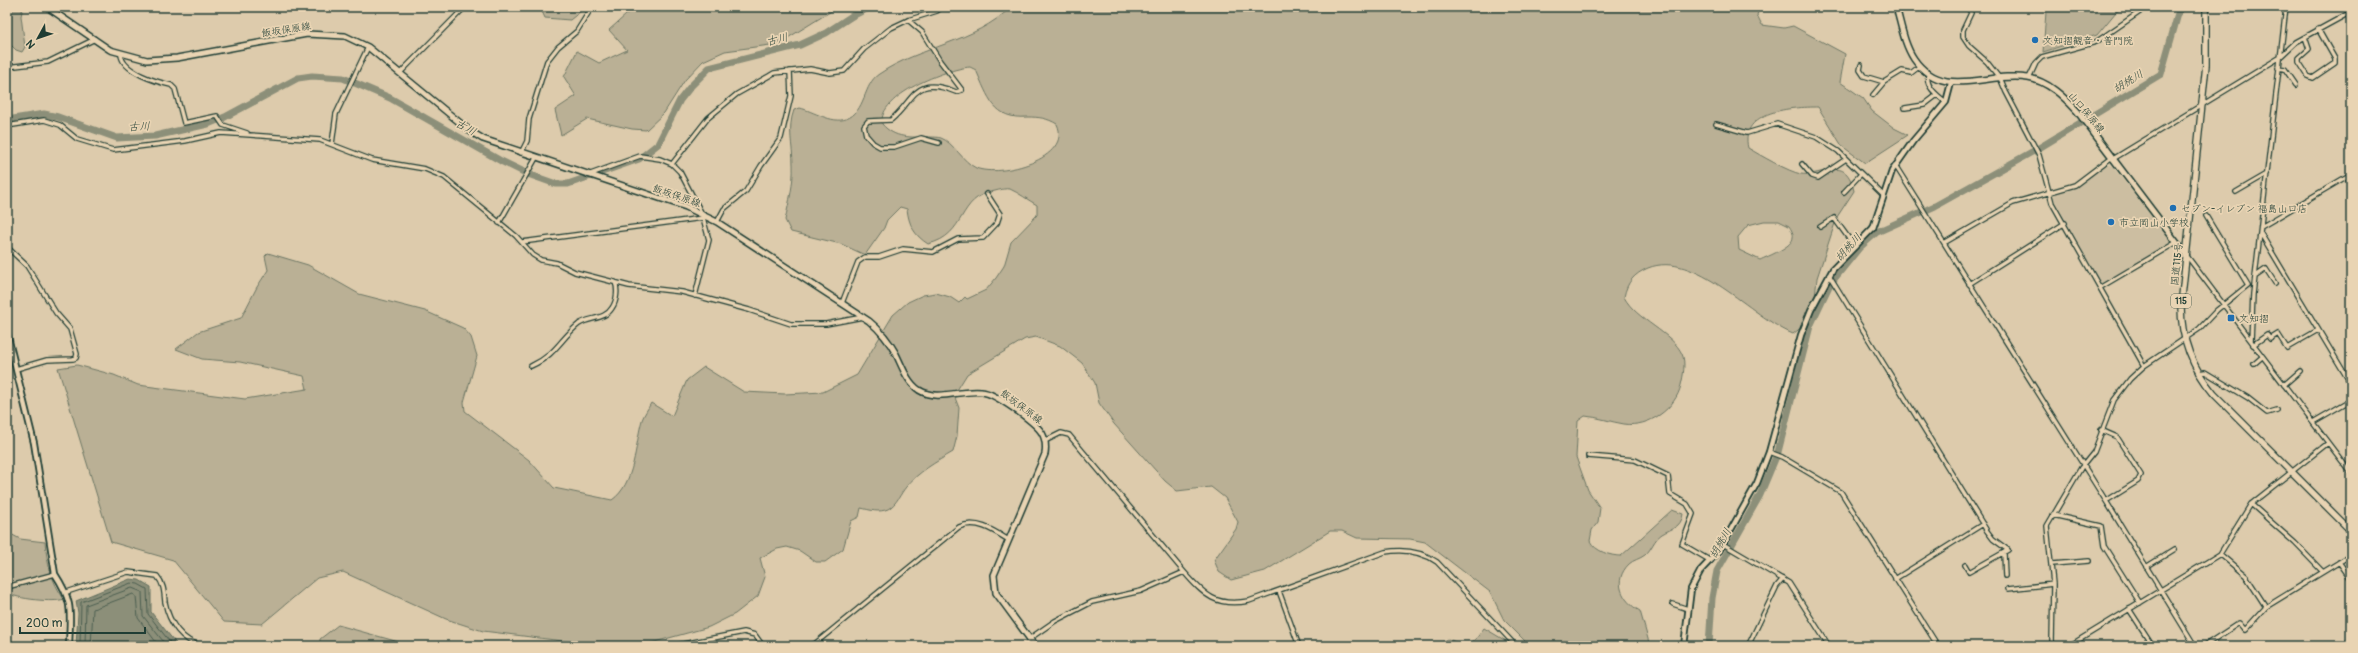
<svg xmlns="http://www.w3.org/2000/svg" width="2358" height="653" font-family="Pangolin,'Klee One',sans-serif">
<style>
.built{fill:#ccbea1}
.green{fill:#bab095;stroke:#6c7664;fill-rule:evenodd}
.water{fill:#8c8f79;stroke:#606e5d}
.lines{fill:none;stroke-linecap:round;stroke-linejoin:round}
.shore{stroke:#4b5e50;stroke-width:1}
.river{stroke:#8c8f79;stroke-width:7}
.minor-casing{stroke:#1f3d34;stroke-width:6}
.tertiary-casing{stroke:#1f3d34;stroke-width:8}
.secondary-casing{stroke:#1f3d34;stroke-width:8}
.trunk-casing{stroke:#1f3d34;stroke-width:8}
.minor{stroke:#e9d4b3;stroke-width:3.5}
.tertiary{stroke:#e9d4b3;stroke-width:4.5}
.secondary{stroke:#e9d4b3;stroke-width:5}
.trunk{stroke:#e9d4b3;stroke-width:5.5}
.poi-dot{fill:#1f6fb2;stroke:#e9d4b3;stroke-width:1.5}
.labels{text-anchor:middle;stroke-width:3.5;stroke-linejoin:round;paint-order:stroke}
.shield{fill:#e9d4b3;stroke:#5c6a5a;stroke-width:1}
.shield-label{font-size:9px;font-weight:bold;fill:#1f3d34}
.street-label{font-size:10px;fill:#1f3d34;stroke:#e9d4b3}
.poi-label{font-size:10px;fill:#1f3d34;stroke:#e9d4b3;text-anchor:start}
.water-label{font-size:11px;font-style:italic;fill:#2f493e;stroke:#e9d4b3}
</style>
<rect width="100%" height="100%" fill="#ddcbac"/>
<filter id="ink" filterUnits="userSpaceOnUse"><feTurbulence type="fractalNoise" baseFrequency=".025" numOctaves="2"/><feDisplacementMap in="SourceGraphic" scale="8" xChannelSelector="R" yChannelSelector="G"/><feConvolveMatrix kernelMatrix="1 2 1 2 8 2 1 2 1" color-interpolation-filters="sRGB"/></filter>
<g filter="url(#ink)">
<path class="built" d="M2106,164L2112,166L2172,242L2103,283H2100L2053,197L2056,194L2073,189Z"/>
<path class="green" d="M7,7H23L21,16L25,47L22,52L16,50L12,46L7,48Z
M540,7H586L570,20L545,18Z
M635,7H838L778,44L725,51L703,61L685,80L664,113L646,130L632,129L587,119L561,135L555,110L576,96L564,77L577,51L599,63L627,50L609,30Z
M1011,7H1760L1757,15L1762,25L1784,28L1793,26L1845,54L1840,82L1863,98L1872,111L1894,128L1908,135L1865,163L1842,146L1818,107C1793,107 1739,110 1748,148C1760,155 1789,172 1801,174C1824,177 1846,153 1854,191L1837,217L1817,278L1813,318L1793,334C1751,317 1695,249 1648,268C1634,274 1627,282 1624,297C1636,320 1673,333 1682,354C1686,362 1683,377 1681,385C1676,408 1649,428 1624,424C1611,422 1598,417 1585,416L1578,421L1576,457L1588,490L1600,508L1598,522L1592,530L1590,541C1595,551 1610,556 1621,556L1672,510L1683,514C1681,528 1672,528 1662,534C1654,539 1652,549 1645,555C1640,559 1633,560 1629,564C1612,581 1622,601 1640,611L1650,646H1530L1504,620L1490,592L1425,542L1410,539L1357,538L1342,531H1330L1265,571L1231,580L1219,572L1214,560L1236,529L1238,522L1225,498L1211,487L1177,491L1165,481L1114,424L1099,403L1095,383L1082,363L1060,346L1036,337L1025,339L967,374L954,395L959,408L957,436L953,452C936,462 918,472 906,487C900,494 897,504 888,509C879,513 870,510 861,508L859,517L851,521L843,549L825,562H816L800,551L787,547L777,549L760,558L765,577L758,596L735,614L709,627L640,646L563,641L483,631L446,619L343,572L317,578L262,624L224,622L173,560L111,542L58,368L77,365L114,375L138,385L245,399L307,389L304,376L240,362L202,359L176,349L198,332L241,318L257,287L268,270L265,256L268,253L308,265L359,294L425,311L463,328L471,337L477,356L464,402L465,411L529,460L554,488L612,500C635,484 635,445 642,420C644,414 648,409 651,403L672,416L687,380L704,367L744,392L785,394L823,392L857,375L893,315L908,302L923,295L936,293L950,297L959,303L965,297L967,299L986,290L996,278L1004,266L1011,242L1037,215V205C1028,200 1019,193 1010,189C1006,188 999,190 995,191C956,197 968,235 928,244C914,235 909,225 907,209L900,207L887,220L884,228L865,255L841,244L791,232L785,220C789,202 794,183 793,165C793,145 787,129 794,110L800,108C813,111 832,124 846,119C866,112 863,84 879,74C920,46 974,43 1011,7ZM970,67L976,70C988,97 994,120 1027,117C1039,117 1047,118 1057,124C1073,159 1000,178 976,168C963,162 953,142 941,138C938,137 932,137 929,137C910,137 895,139 882,124C878,95 946,69 970,67ZM1764,221H1779L1789,226C1791,229 1794,234 1793,237C1793,247 1768,256 1760,260L1739,250L1738,237L1748,225Z
M2049,7H2125L2116,12L2097,35L2043,52L2046,12Z
M7,532L20,539L45,542C47,563 51,581 64,599C54,603 17,599 7,593Z
M338,625L406,644L413,646H320V639Z
M1484,628L1506,641L1507,646H1436L1448,639L1466,646L1476,639Z"/>
<path class="water" d="M130,579L139,580L151,587V612L178,646H76L78,613L76,601Z"/>
<g class="lines">
<path class="shore" d="M80,646L81,602L131,583L138,584L147,589L148,614L173,646
M85,646L86,605L132,588L142,592L143,616L167,646
M91,646L93,609L133,594L136,596L138,618L159,646"/>
<path class="river" d="M7,120L44,114L58,117L117,138L155,136L208,124L225,117L298,78L312,76L343,78L390,98L501,161L528,174L556,184H568L639,159L658,144L680,100L691,86L709,68L800,45L826,33L852,16L870,7
M1709,646L1712,598L1717,571L1760,495L1778,452L1810,326L1830,284L1859,248L1877,232L1935,206L1978,182L2039,148L2161,74L2180,7"/>
<defs>
<path id="minor" d="M1968,7L1971,13L1963,30V37L1969,46L1987,62L2001,80L2006,92L2039,155L2052,203L2144,366
M2286,7L2253,294L2251,341L2351,473
M908,20L922,32L940,61L962,90L956,92C913,75 916,99 891,120L868,121L864,126L866,135L873,143L880,147H894L921,138L939,143
M2305,37L2309,49L2299,58V62L2308,76L2313,78L2335,63V59L2318,29
M121,55C123,72 157,82 171,85L175,89L184,123L217,116L223,125L247,133
M1861,65L1860,70L1864,76L1884,82
M7,67L48,62L95,39
M2278,68L2285,69L2296,85
M401,72L465,7
M1929,73C1923,85 1938,96 1946,102
M2029,78L2036,63L2042,57L2096,42L2147,7
M1873,95L1884,82L1902,71L1911,73L1920,66
M1905,108L1924,105L1937,95
M1716,124L1747,133L1777,124L1816,137L1838,151L1884,196
M7,126L44,120L60,125L77,139L113,150L185,141L221,133L320,140L372,160L425,169L444,177L516,236L533,255L541,260L557,263L575,272L629,286L682,292L749,310L791,324H826L863,317
M332,144L336,114L368,47
M521,153L527,141L529,119L547,61L558,47L577,31L592,7
M2113,159L2279,58L2296,42L2351,12
M672,164L708,118L737,94L769,76L774,73L810,69L830,73L844,71L864,49L891,28L908,20L937,11L942,7
M1802,164L1812,176L1818,178L1846,159
M1895,165L2106,501
M588,175L640,156L660,159L672,164L680,172L702,214L709,240L695,296
M1844,192L1861,174
M2236,192L2267,174
M717,222L724,209L746,191L761,166L781,138L791,96L790,71
M499,223L536,158
M1820,227L1834,218L1855,247
M2261,227L2351,174
M2261,234L2351,384
M522,242L703,218
M1944,243L2013,203L2075,185L2112,157
M7,247L27,266L56,313L70,329L77,354L76,358L73,359L47,360L16,369
M2187,256L2251,341
M1829,275L1987,531L1993,539L2008,550L1969,572L1965,565
M2256,276L2266,269L2275,283
M1969,284L2065,223
M2101,287L2177,242
M842,303L858,262L865,257H879L903,249L933,252L958,239L983,238L997,223L1000,214L987,194
M2253,345L2267,335L2270,339L2278,334L2287,348L2318,330
M2254,364L2262,357
M531,366C557,354 560,339 579,324C589,317 605,320 612,308C617,301 618,289 615,282
M2198,373L2205,372L2248,398L2267,413L2277,410
M2284,385L2300,371
M2313,422L2351,400
M2101,430L2117,437L2141,475L2138,481L2106,501L2195,646
M1045,441L1061,433L1069,435L1184,572C1205,596 1216,607 1249,601L1385,552C1403,549 1421,551 1437,562L1516,646
M1769,452L1782,457L1841,492L1938,646
M1588,456L1635,460L1668,476L1670,494L1687,504L1693,514L1682,544L1711,561
M2251,504L2295,543L2323,572L2351,555
M2053,515L2101,526L2104,546L2140,603
M1723,544L1789,583L1829,646
M2004,554L2005,576
M2220,554L2246,576L2266,607
M2339,562L2351,579
M2052,564L2089,561
M2146,567L2175,549
M1895,579L1983,524
M7,587L55,574
M2008,589L2053,584
M1279,591L1299,646
M67,592L128,572L157,576C164,584 164,592 165,602C169,623 182,642 203,646
M1673,604L1688,609
M2129,609L2153,646
M1029,639L1055,621L1092,602L1141,591L1184,572
M2052,643L2053,584L2047,526L2081,468L2094,452L2114,400L2130,379L2144,366L2199,329L2217,310L2248,285L2206,216
M292,646H326
M673,646L744,632L755,635L763,646
M812,646L959,527C976,519 993,530 1007,539
M1748,646L1777,586L1783,579
M2049,646L2052,643L2057,646
M2069,646L2220,554L2251,504L2328,443
M2204,646L2239,623L2245,630L2266,607L2323,572"/>
<path id="tertiary" d="M7,333L34,443L55,574C74,603 70,612 69,646
M1684,646L1691,589L1701,570L1719,551L1757,483L1769,452L1801,335L1811,310L1833,269L1873,228L1892,171L1913,141L1946,102L1951,83"/>
<path id="secondary" d="M47,7L110,50L147,60L177,58L307,34L345,36L368,47L470,131L483,139L686,207L717,222L869,321C880,330 889,341 896,354C902,366 907,382 919,390C938,402 962,389 982,392C995,393 1035,422 1042,433C1046,440 1046,447 1045,454L994,575L996,593L1035,646
M1896,7C1901,24 1904,44 1914,59C1943,101 1987,71 2028,78C2048,81 2064,97 2077,111L2186,255"/>
<path id="trunk" d="M2206,7V65L2181,306C2181,340 2192,368 2214,394L2351,531"/>
</defs>
<use href="#minor" class="minor-casing"/>
<use href="#tertiary" class="tertiary-casing"/>
<use href="#secondary" class="secondary-casing"/>
<use href="#trunk" class="trunk-casing"/>
<use href="#minor" class="minor"/>
<use href="#tertiary" class="tertiary"/>
<use href="#secondary" class="secondary"/>
<use href="#trunk" class="trunk"/>
</g>
</g>
<g class="poi-dot">
<circle cx="2035" cy="40" r="4"/>
<circle cx="2173" cy="208" r="4"/>
<circle cx="2111" cy="222" r="4"/>
<rect x="2227" y="314" width="8" height="8" rx="2"/>
</g>
<g class="labels">
<rect class="shield" x="2171" y="294" width="20" height="14" rx="3"/>
<g class="shield-label">
<text x="2181" y="304">115</text>
</g>
<g class="street-label">
<text transform="translate(286 29) rotate(-9)" y="4">飯坂保原線</text>
<text transform="translate(2087 112) rotate(50)" y="4">山口保原線</text>
<text transform="translate(677 195) rotate(19)" y="4">飯坂保原線</text>
<text transform="translate(2176 264) rotate(-84)" y="4">国道115号</text>
<text transform="translate(1022 406) rotate(37)" y="4">飯坂保原線</text>
</g>
<g class="poi-label">
<text x="2043" y="44">文知摺観音・普門院</text>
<text x="2181" y="212">セブン-イレブン 福島山口店</text>
<text x="2119" y="226">市立岡山小学校</text>
<text x="2239" y="322">文知摺</text>
</g>
<g class="water-label">
<text transform="translate(777 39) rotate(-14)" y="4">古川</text>
<text transform="translate(2128 81) rotate(-31)" y="4">胡桃川</text>
<text transform="translate(139 126) rotate(-2)" y="4">古川</text>
<text transform="translate(466 127) rotate(29)" y="4">古川</text>
<text transform="translate(1848 247) rotate(-48)" y="4">胡桃川</text>
<text transform="translate(1720 543) rotate(-61)" y="4">胡桃川</text>
</g>
</g>
<rect width="2358" height="653" fill="none" stroke="#e9d4b3" stroke-width="24"/>
<rect x="12" y="12" width="2334" height="629" fill="none" stroke="#1f3d34" stroke-width="1.5" filter="url(#ink)"/>
<g transform="translate(38 38) rotate(230)" stroke="#e9d4b3" stroke-width="3" paint-order="stroke">
<path d="M0-3L7 15L0 10L-7 15Z" fill="#1f3d34"/>
<text y="-6" font-size="11" font-weight="bold" text-anchor="middle" fill="#1f3d34">N</text>
</g>
<path d="M20 627v6h125v-6" fill="none" stroke="#1f3d34" stroke-width="2"/>
<text x="26" y="627" font-size="12" fill="#1f3d34" stroke="#e9d4b3" stroke-width="3" paint-order="stroke">200 m</text>
</svg>
